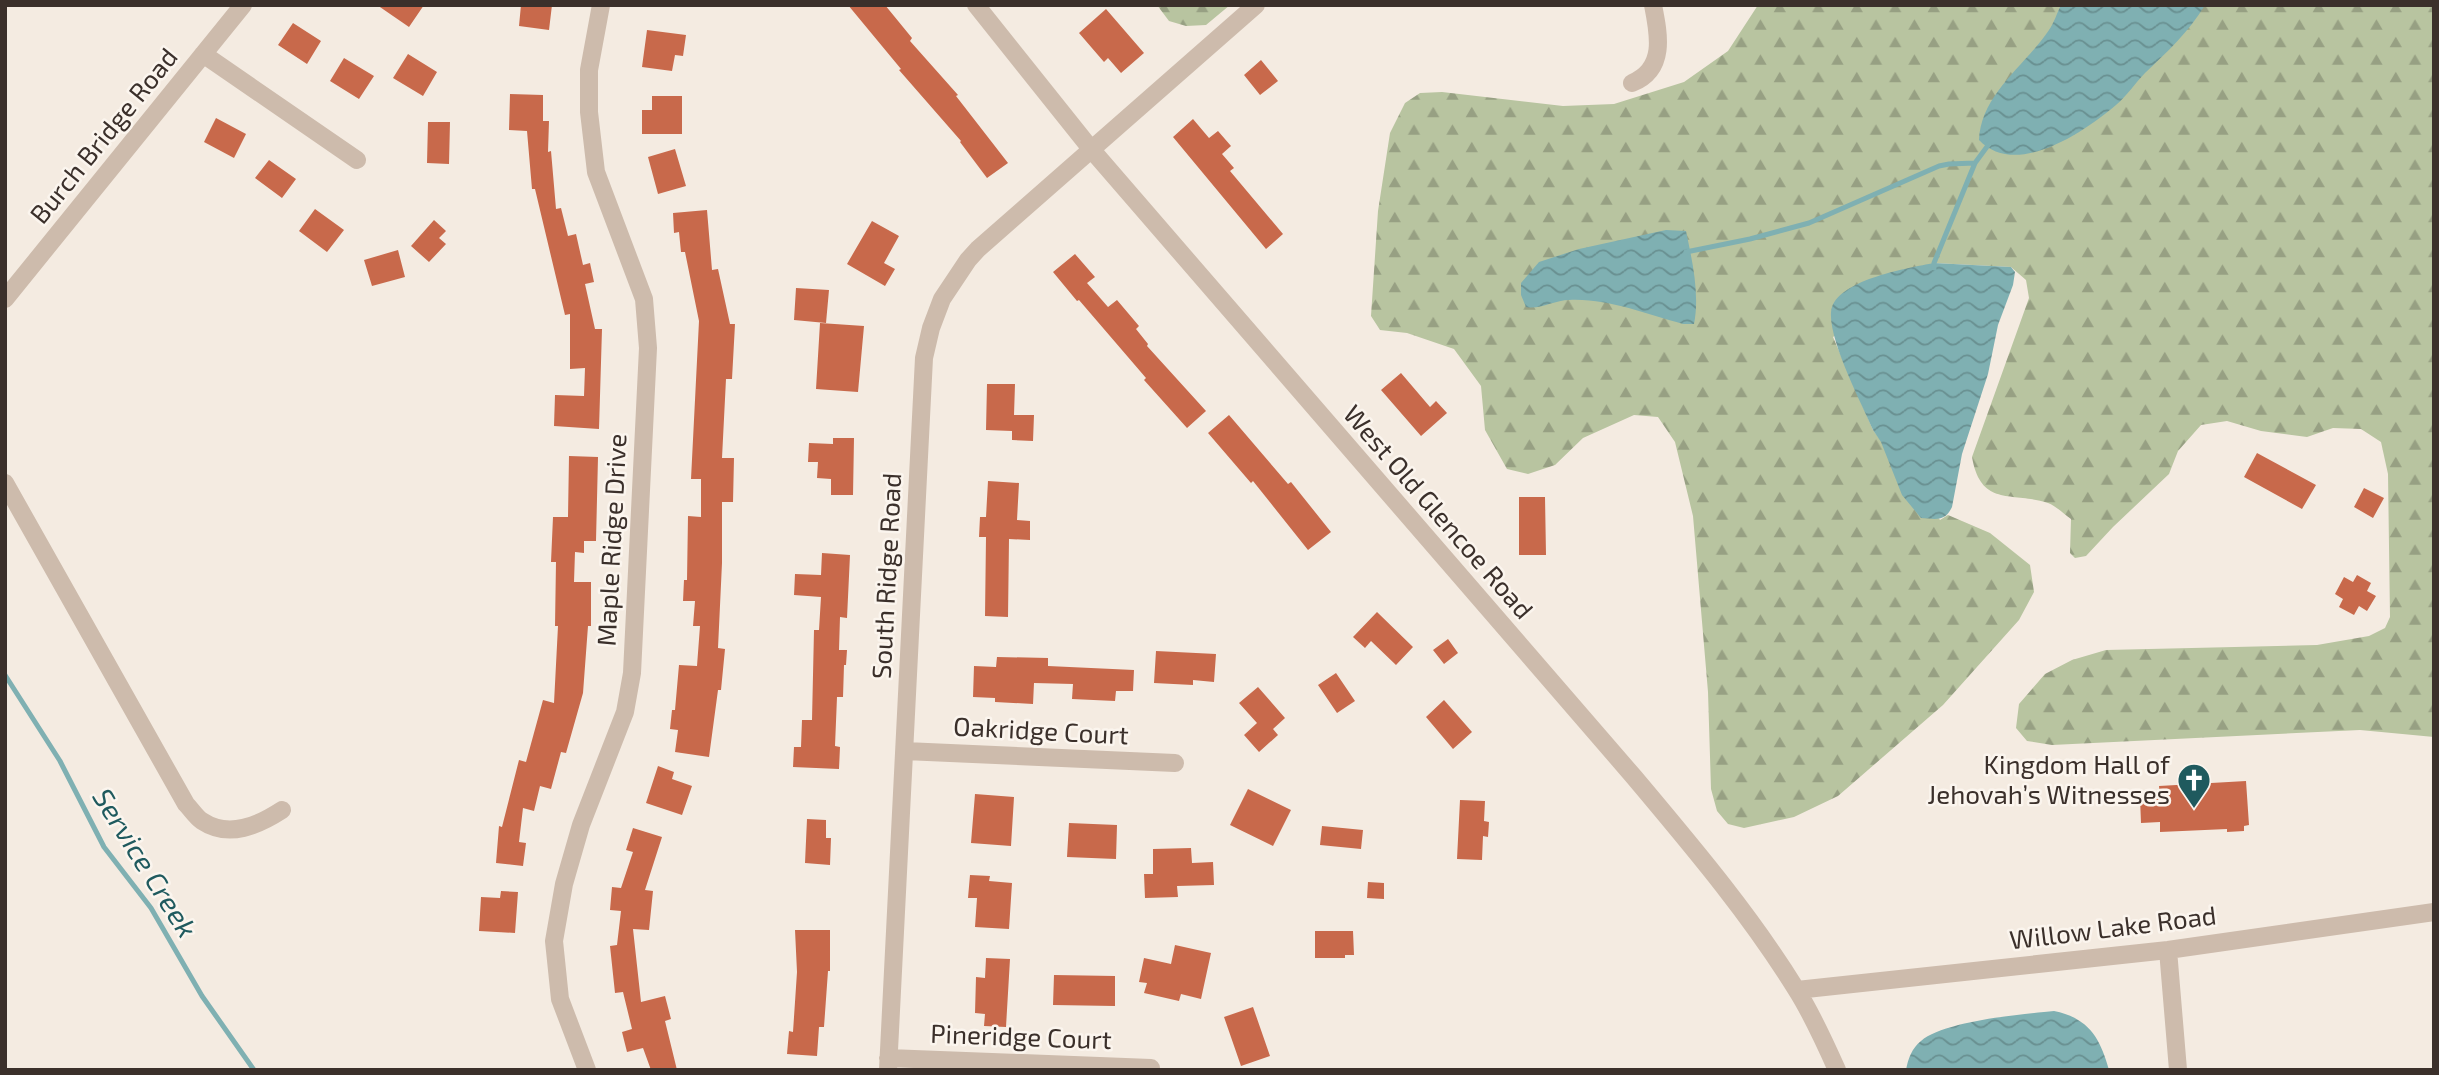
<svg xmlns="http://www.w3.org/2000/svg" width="2439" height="1075" font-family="'Exo 2',sans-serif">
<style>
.forest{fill:url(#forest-firs)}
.water{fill:url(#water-waves)}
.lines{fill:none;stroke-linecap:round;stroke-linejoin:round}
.stream{stroke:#7fb0b2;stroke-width:5}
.building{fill:#c8694b}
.minor{stroke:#cdbbac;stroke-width:18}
.labels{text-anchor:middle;stroke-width:5;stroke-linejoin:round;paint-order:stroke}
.street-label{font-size:26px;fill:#3b302b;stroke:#fbf5ee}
.poi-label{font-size:26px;fill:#3b302b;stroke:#fbf5ee;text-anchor:end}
.water-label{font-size:28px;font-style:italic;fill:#1f5a5e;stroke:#fbf5ee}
</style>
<defs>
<pattern id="forest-firs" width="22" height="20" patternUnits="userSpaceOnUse" patternTransform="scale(1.75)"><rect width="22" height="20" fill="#b8c4a0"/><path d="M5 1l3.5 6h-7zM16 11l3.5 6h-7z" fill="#97a083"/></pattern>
<pattern id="water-waves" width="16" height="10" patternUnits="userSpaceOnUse" patternTransform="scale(1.75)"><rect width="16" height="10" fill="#7fb0b2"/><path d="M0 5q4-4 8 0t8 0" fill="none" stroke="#699091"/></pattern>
</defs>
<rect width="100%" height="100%" fill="#f4ebe1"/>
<path class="forest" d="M1157,5H1230L1206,25L1186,26L1169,21Z
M1758,5H2434V737L2360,730L2052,745L2027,741L2016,728L2019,704L2045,674L2072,660L2106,650L2317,645L2369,636L2385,628L2390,617L2388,474L2381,442L2361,429L2333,428L2307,437L2261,431L2227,421L2201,425L2178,451L2169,474L2113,527L2086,556L2075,558L2070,553L2071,519C2064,514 2056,506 2048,503C2012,491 1981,508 1972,457L2029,298L2026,280L2011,267L1934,263L1833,337L1873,430L1940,520L1948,515L1990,533L2030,565L2034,592L2019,620L1943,705L1838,796L1794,817L1744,828L1728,824L1717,811L1711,789L1708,692L1693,516L1675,442L1658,417L1634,415L1583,438L1555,465L1528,474L1507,469L1485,430L1481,386L1454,349L1407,333L1380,330L1371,316L1378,211L1390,133L1405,103L1420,93L1442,92L1563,106L1614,104L1684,82L1728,51Z"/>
<path class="water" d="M2061,5H2205C2189,32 2167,52 2145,73C2135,83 2127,96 2116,105C2084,132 2016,179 1979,140C1981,94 2025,66 2049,30C2054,23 2057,13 2061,5Z
M1666,230L1686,231C1692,260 1700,294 1694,324H1683C1646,314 1607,298 1569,300C1555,300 1539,310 1526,307L1521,295V283L1539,262L1579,249Z
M1934,263L2011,267L2015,272L2013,285L1998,325L1988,374L1962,454L1952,507C1945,522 1936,519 1921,518L1902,495L1881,442L1873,430C1862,404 1824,332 1832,307C1842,279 1908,268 1934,263Z
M2054,1011C2088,1018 2100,1037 2109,1070H1906C1908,1059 1912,1048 1921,1041C1944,1021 2022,1014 2054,1011Z"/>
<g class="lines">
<path class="stream" d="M1686,252L1750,239L1809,223L1939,166L1949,164L1975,163
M1934,268V263L1975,163L1989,144
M5,675L60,761L104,847L151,908L202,996L254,1070"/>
</g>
<path class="building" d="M377,5H424L409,27Z
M521,5H552L549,30L519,26Z
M848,5H885L912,38L910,41L958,95L956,96L1008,163L987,178L960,142L961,141L899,70L901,69Z
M1106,9L1144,53L1121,73L1108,58L1104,62L1079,33Z
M293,23L321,41L307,64L278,45Z
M647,30L686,35L683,56L675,55L672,71L642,67Z
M408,54L437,72L423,96L393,78Z
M344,58L374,76L359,99L330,81Z
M1261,60L1278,81L1260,95L1244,75Z
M510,94L543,95V121H549L548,152L551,151L556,209L561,208L568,236L576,234L583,265L590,263L594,282L585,284L595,329H602L599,429L554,426L555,395L584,396L585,368L570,369V314L565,315L535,189H532L527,131L509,130Z
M652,96H682V134H642V110H652Z
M216,118L246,134L234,158L204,142Z
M1193,119L1209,138L1218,131L1231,146L1222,154L1234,168L1230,171L1283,234L1266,249L1173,137Z
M428,122H450L449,164L427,163Z
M675,149L686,186L658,194L648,157Z
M269,160L296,179L282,198L255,178Z
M315,209L344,230L327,252L299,231Z
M707,210L712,270L718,269L730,324H735L732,379H726L722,458H734L733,502H722V563L718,648L725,649L721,690H718L709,757L675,752L678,730L670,729L672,710H675L679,665L697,666L700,626H693L695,601H683L684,580H687L688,516L701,517V479H691L699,321L685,252H681L679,232L674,233L673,213Z
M434,220L446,231L439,238L446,244L429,262L411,246Z
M872,221L899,236L884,263L895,269L885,286L847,264Z
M398,250L405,277L372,286L364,260Z
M1075,254L1095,277L1087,283L1108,307L1117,300L1139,326L1136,329L1148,344L1147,346L1206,411L1187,428L1144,380L1146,378L1079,300L1077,301L1053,272Z
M796,288L829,290L826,323L794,320Z
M820,323L864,326L858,392L816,389Z
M1401,373L1430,407L1436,401L1447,413L1421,436L1381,390Z
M987,384H1015L1014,415H1034L1033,441L1012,440V431L986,430Z
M1229,415L1288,484L1291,482L1331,532L1308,550L1253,481L1251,483L1208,433Z
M833,438H854L853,495H831V479L817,478L818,462H808L809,443L833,444Z
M2257,453L2316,485L2302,509L2244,477Z
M569,456L598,457L596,541H584V553L575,552L574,582H591V626H588L583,693L566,753L561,752L551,789L540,786L534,811L523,808L519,842L526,843L523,866L496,863L499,826L502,827L519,760L526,762L543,700L554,703L558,626H555L556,562H551L553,517H568Z
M988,481L1019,483L1017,520L1030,521V540L1009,539L1008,617L985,616L986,537H979L980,517H986Z
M2364,488L2384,498L2373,518L2354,507Z
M1519,497H1545L1546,555H1519Z
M822,553L850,555L847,618L840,617L839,650H847L846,665H844L843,697H837L835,746L840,747L839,769L793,767L794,747H801L802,720H812L814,630H819L821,597L794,595L795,574L821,575Z
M2357,575L2371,583L2367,591L2376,596L2367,611L2359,606L2354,615L2339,607L2343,599L2335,594L2344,577L2353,582Z
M1377,612L1413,647L1396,665L1371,641L1365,648L1353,637Z
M1448,639L1458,653L1444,664L1433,650Z
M1156,651L1216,654L1214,682L1193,680V685L1154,683Z
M997,657L1048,658V666L1134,670L1133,691H1116L1115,701L1072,699L1073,684L1034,683L1033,704L995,702V698L973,697L974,666L996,667Z
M1336,673L1355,701L1337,713L1318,685Z
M1258,687L1285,718L1273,729L1278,735L1259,752L1244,735L1257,723L1239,703Z
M1444,700L1472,732L1453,749L1426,717Z
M658,766L674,772L672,779L692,786L682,815L646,803Z
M2246,781L2249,825L2244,826V831L2227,832V829L2160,832V822L2141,823L2140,798L2160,797L2159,786Z
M1248,789L1291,810L1273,846L1230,825Z
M975,794L1014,797L1011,846L971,843Z
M1460,800L1485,801L1484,821L1489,822L1488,837L1483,836L1482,860L1457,859Z
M807,819L826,820V838H831L830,865L805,863Z
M1069,823L1117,825L1116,859L1067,857Z
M1322,826L1363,830L1361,849L1320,845Z
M633,828L662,837L645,890L653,891L649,930L633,929L641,1002L665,996L671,1019L665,1021L677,1070H651L643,1048L627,1052L622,1032L632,1029L623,992L615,993L610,946L617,945L621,911L610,910L612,887L621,888L633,852L626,850Z
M1191,848L1192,863L1213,862L1214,885L1177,886L1178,897L1145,898L1144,874H1153V849Z
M970,875L990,876L989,881L1012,883L1009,929L975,927L977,898H968Z
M1368,882L1384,883V899L1367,898Z
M501,891L518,892L515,933L479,931L481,897L500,898Z
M795,930H830V971H828L824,1027H819L817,1056L787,1054L789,1031L793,1032L797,972Z
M1315,931H1353L1354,955H1345V958H1315Z
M1175,945L1211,953L1201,999L1181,994L1179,1001L1144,993L1147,983L1139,982L1144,958L1171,964Z
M986,958L1010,959L1006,1027L984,1026L985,1014L975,1013L976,977L985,978Z
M1054,975L1115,976V1006L1053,1005Z
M1253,1007L1270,1056L1241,1066L1224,1017Z"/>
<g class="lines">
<path class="minor" d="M976,5L1091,149L1634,777C1691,845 1749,913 1796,989C1812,1014 1825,1043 1837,1070
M203,54L357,160
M1632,83C1666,69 1659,35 1653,5
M5,299L243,5
M5,483L186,804C191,809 196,817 202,821C229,839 259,825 282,810
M905,751L1175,763
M2168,950L2178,1070
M1797,990L2168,950L2434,912
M888,1058L1151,1068
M587,1070L560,999L554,941L564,884L581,825L625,712L632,673L648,348L644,299L596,172L589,112V70L601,5
M888,1070L924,358L931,328L942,299L968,260L978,249L1256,5"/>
</g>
<defs>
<symbol id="church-pin" viewBox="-11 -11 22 30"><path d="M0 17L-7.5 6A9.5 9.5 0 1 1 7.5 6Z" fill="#1f5a5e" stroke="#fbf5ee"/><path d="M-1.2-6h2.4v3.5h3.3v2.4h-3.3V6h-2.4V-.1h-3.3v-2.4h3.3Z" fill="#fff"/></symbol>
</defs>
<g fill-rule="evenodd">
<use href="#church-pin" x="2175" y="761" width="38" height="52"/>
</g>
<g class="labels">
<g class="street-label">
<text transform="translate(104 136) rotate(-51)" y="9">Burch Bridge Road</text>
<text transform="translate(1438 512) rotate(49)" y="9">West Old Glencoe Road</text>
<text transform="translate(612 540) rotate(-87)" y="9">Maple Ridge Drive</text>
<text transform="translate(887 576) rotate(-87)" y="9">South Ridge Road</text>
<text transform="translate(1041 731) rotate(3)" y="9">Oakridge Court</text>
<text transform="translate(2113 928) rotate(-7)" y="9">Willow Lake Road</text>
<text transform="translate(1021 1037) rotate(2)" y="9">Pineridge Court</text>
</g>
<g class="poi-label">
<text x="2170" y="774">Kingdom Hall of<tspan x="2170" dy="30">Jehovah’s Witnesses</tspan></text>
</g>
<g class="water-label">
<text transform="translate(145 863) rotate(58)" y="10">Service Creek</text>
</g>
</g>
<rect width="2439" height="1075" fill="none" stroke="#3b302b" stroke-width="14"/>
</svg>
